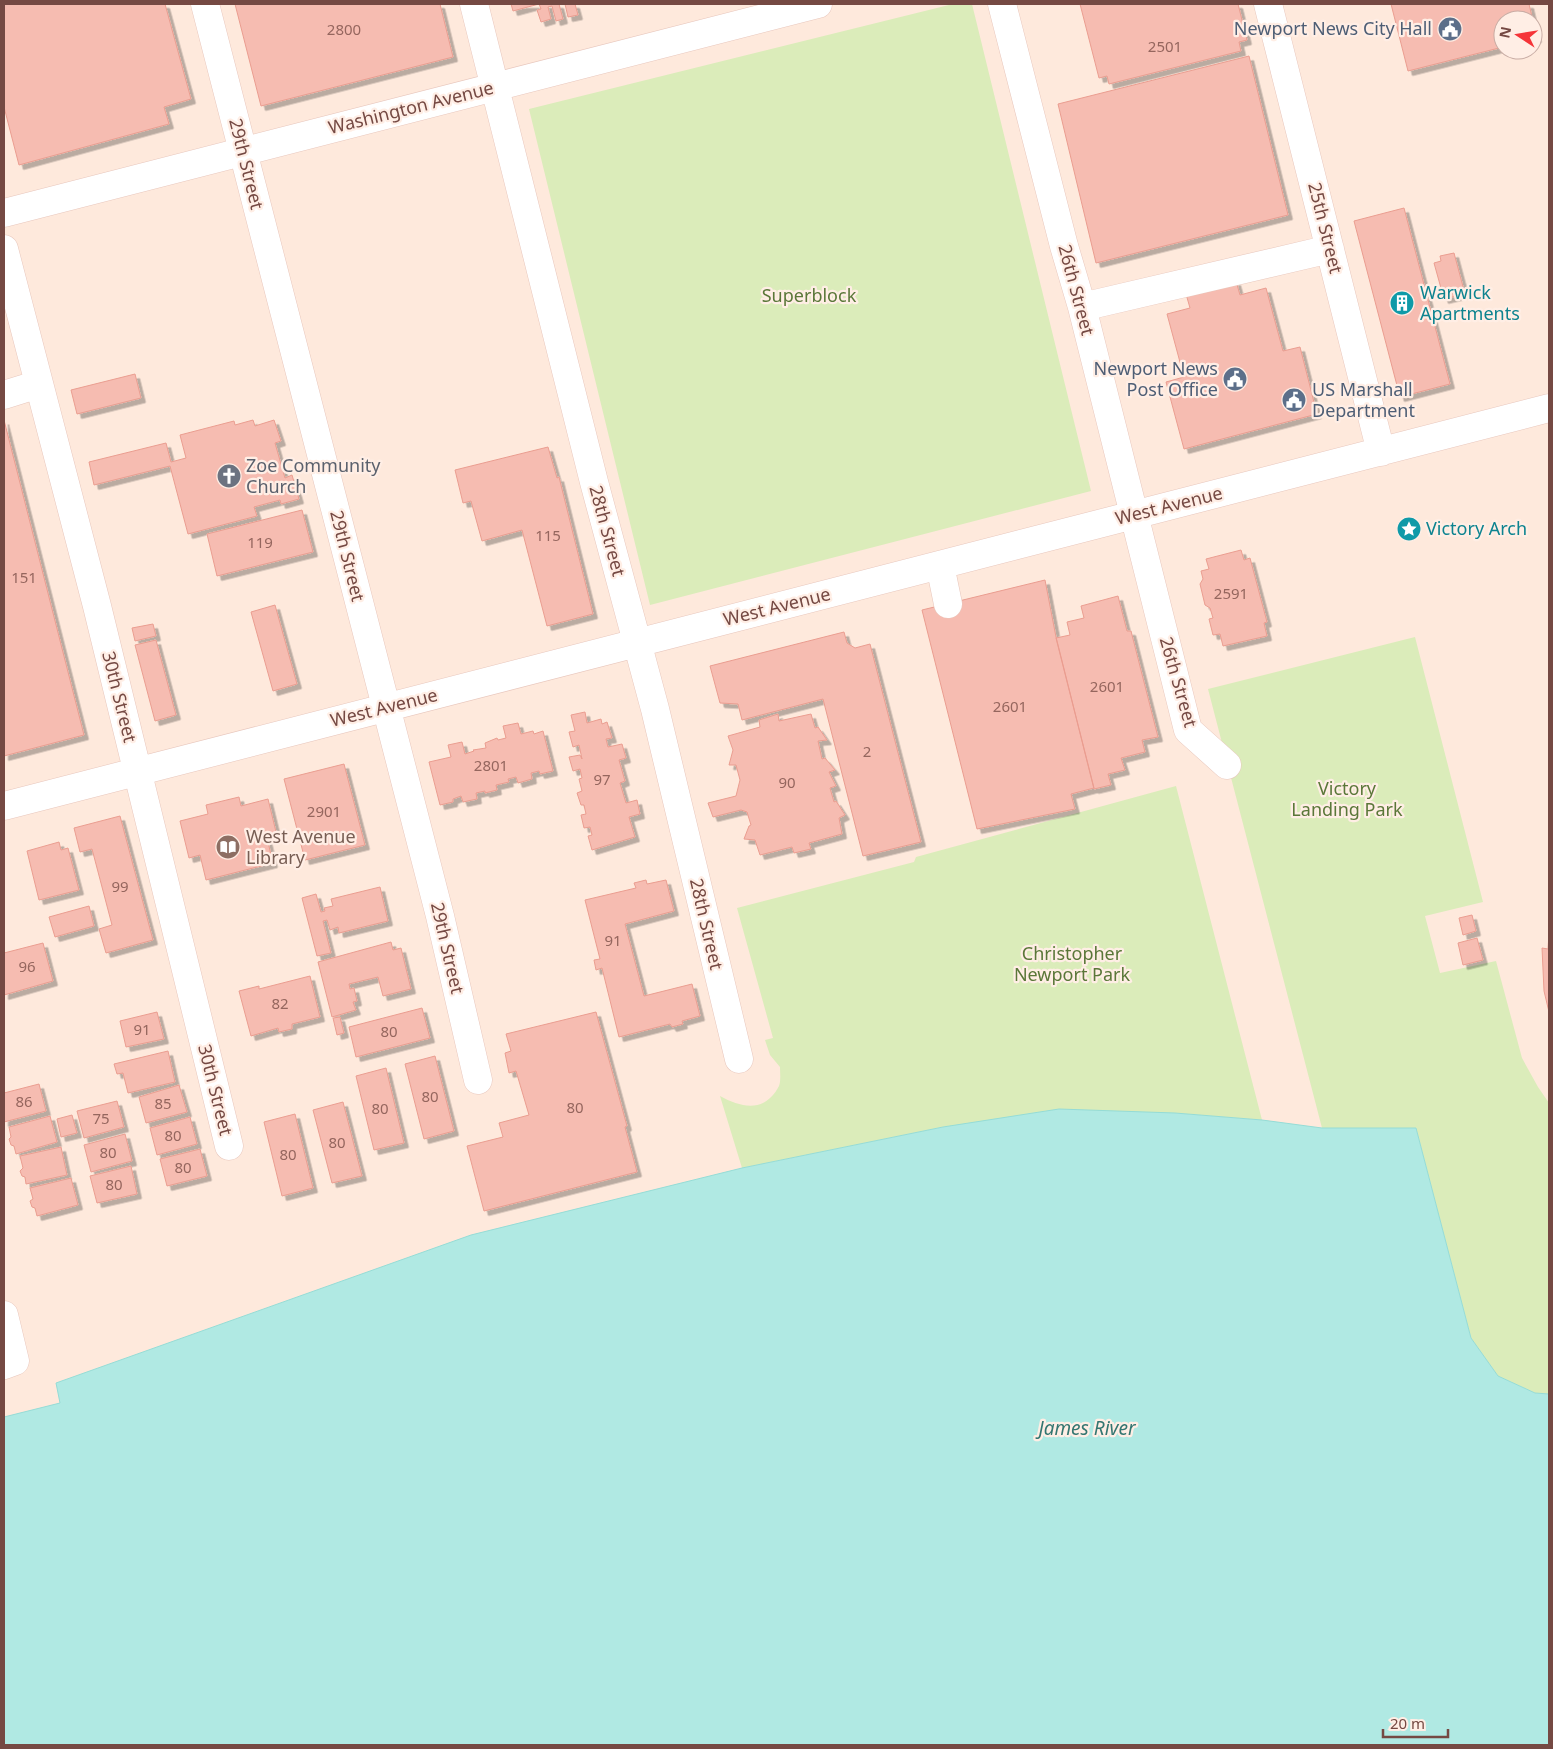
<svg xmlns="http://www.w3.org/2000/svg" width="1553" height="1749" font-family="'Noto Sans',sans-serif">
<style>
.green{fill:#dbecba}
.water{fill:#b0e9e3;stroke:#95dcd6}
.building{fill:#f6bcb1;stroke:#ea9d90;filter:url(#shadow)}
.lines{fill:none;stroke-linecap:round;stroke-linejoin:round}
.minor-casing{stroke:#e8c7bd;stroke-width:29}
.minor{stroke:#fff;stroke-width:28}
.labels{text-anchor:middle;stroke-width:4.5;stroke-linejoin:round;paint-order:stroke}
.number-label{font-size:15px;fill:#95665e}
.service-label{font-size:18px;fill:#4e5e75;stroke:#ffeee5;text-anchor:end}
.street-label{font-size:18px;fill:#754943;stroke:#ffeee5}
.culture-label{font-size:18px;fill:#0d838f;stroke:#ffeee5;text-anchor:start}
.park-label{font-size:18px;fill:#5a7738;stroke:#ffeee5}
.worship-label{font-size:18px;fill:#5b616d;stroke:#ffeee5;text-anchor:start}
.education-label{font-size:18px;fill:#785e54;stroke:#ffeee5;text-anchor:start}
.water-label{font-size:19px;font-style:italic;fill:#347671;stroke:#ffeee5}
</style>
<defs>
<filter id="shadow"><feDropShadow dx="4.5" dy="4.5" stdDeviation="0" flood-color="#0004"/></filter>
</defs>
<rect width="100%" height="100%" fill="#fee9dc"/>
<path class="green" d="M953,4H972L1091,491L650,605L529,109Z
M1415,637L1483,902L1425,916L1440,973L1496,961L1522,1058L1538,1087L1549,1103V1394L1535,1393L1498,1376L1471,1338L1416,1128H1322L1208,689Z
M1176,786L1262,1120L1175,1113L943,1127L742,1168L720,1096C742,1108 765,1113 779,1086C781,1081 780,1072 780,1067L770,1055L765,1040L773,1038L737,908L914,862L916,857Z"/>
<path class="water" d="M1059,1109L1175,1113L1262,1120L1322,1128H1416L1471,1338L1498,1376L1535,1393L1549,1394V1745H4V1417L60,1403L56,1383L471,1235L742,1168L943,1127Z"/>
<path class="building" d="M4,4H165L191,99L164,107L169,124L19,165L4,107Z
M235,4H440L453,57L261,106Z
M511,4H559L563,19L556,21L552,6L548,7L551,19L541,22L537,10L541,9L539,4L513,11Z
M565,4H575L578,15L568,17Z
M1080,4H1238L1247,40L1239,42L1241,51L1109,84L1107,76L1099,78Z
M1391,4H1529L1537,38L1533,39V20H1503V47L1408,71Z
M1249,56L1288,215L1096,263L1058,104Z
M1404,208L1450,384L1400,397L1354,221Z
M1454,253L1465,294L1444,299L1434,263L1441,261L1440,256Z
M1236,281L1240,295L1266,288L1283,351L1300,347L1317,414L1184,449L1166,382L1184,377L1167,314L1190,308L1186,294Z
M135,374L141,398L77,414L71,390Z
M4,420L84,735L4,756Z
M253,420L255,426L274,420L281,441L275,443L285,478L292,475L299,499L281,504L280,500L254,507L257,516L188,534L170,466L94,485L89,462L166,443L171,462L186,458L180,435L234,421L235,425Z
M548,447L557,478L559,477L593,614L547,626L522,530L482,541L471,501L463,503L455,470Z
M302,510L313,552L217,576L207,534Z
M1241,550L1244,560L1250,558L1267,622L1264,623L1267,636L1223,646L1220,634L1213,635L1209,619L1213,618L1210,608L1205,605L1200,584L1203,579L1201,571L1209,569L1206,559Z
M1045,580L1056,637L1094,788L1071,794L1075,809L977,829L922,610Z
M1118,596L1127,631H1131L1158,737L1142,740L1145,752L1121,758L1125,770L1108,774L1111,785L1094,789L1056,638L1070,635L1067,622L1084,618L1081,606Z
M275,605L297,684L273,691L251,612Z
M153,624L156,636L135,641L132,628Z
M844,632L847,643L855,648L870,644L921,842L863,856L823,699L742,720L738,704L720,703L710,666Z
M156,640L176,715L155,721L135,645Z
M585,712L587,723L601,719L602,724L607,722L612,738L606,739L608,747L622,744L626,758L619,760L625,781L620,783L626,803L637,800L640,814L629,817L635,837L592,850L588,836L592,835L590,827L584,828L581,815L586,814L584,805H581L577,793L582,791L579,779L582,778L580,769L573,771L569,757L580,755L582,759L579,745L573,747L569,732L575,731L571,715Z
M778,714L779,721L811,714L815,728L818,727L827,740L818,741L822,759L825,758L835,770L829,772L836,786L830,788L834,802L836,801L845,815L839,818L842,834L809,843L811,849L794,853L792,847L760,855L755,840L744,839L749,826L751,825L747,812L741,810L713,817L708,803L736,796L740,780L736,765H729L733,750L728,736L760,727L759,720Z
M518,723L521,734L533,731L534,734L543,731L553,771L540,774L539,771L531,773L532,779L518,783L516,777L508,779L509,782L496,785L497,790L485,793V791L476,793L477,799L463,802L461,796L453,799V802L440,805L429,762L451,757L448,745L462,742L465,754L474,751L473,750L486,748L485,743L497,738L498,740L506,738L503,726Z
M344,764L365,845L305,860L284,779Z
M239,797L241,806L268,799L277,836L267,838L273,863L206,880L200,855L189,858L180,821L208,814L206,805Z
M120,816L153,940L106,953L99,929L112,925L92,849L80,852L74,828Z
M59,842L61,850L68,848L79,890L39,900L27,851Z
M646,880L647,884L666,880L674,911L625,924L644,996L692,984L700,1016L682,1021L683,1024L672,1027L670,1024L619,1037L602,968L596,970L594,960L600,959L585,900L636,888L634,883Z
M380,887L388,921L339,933L338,927L330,930L327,920L323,921L331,953L317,956L302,898L316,894L321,912L325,911L324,908L333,906L331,899Z
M89,906L94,926L55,937L49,917Z
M1472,915L1476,931L1463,935L1459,918Z
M1549,933V1012L1544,991L1542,948L1548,949Z
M1477,938L1483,960L1463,965L1458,943Z
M391,942L393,950L401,948L411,989L383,996L378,977L349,984L350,989L354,988L357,1001L353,1002L356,1010L332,1017L318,962Z
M43,943L53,981L4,995V953Z
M310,976L320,1017L292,1024V1029L279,1032L278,1028L251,1036L239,991L259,986V989Z
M422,1008L430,1038L356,1057L349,1027Z
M157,1012L164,1039L126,1047L120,1021Z
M596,1012L627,1126L625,1127L637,1172L484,1211L467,1146L503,1137L499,1123L529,1115L516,1071L509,1073L505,1053L511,1051L506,1034Z
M340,1017L344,1033L337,1035L333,1018Z
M168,1051L175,1082L128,1093L123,1073L117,1074L114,1064Z
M435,1056L454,1131L424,1139L405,1064Z
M386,1068L404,1143L374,1150L356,1076Z
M39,1084L46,1111L4,1122V1093Z
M179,1085L187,1112L146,1123L139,1097Z
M117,1101L124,1127L84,1138L77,1111Z
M343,1102L362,1176L332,1183L313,1110Z
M295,1114L313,1188L282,1196L264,1122Z
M72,1115L77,1133L61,1137L57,1119Z
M50,1116L57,1142L16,1154L14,1146L11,1145L9,1139L11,1137L9,1127Z
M190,1117L197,1144L157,1155L150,1128Z
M125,1134L132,1161L91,1172L84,1145Z
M61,1147L67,1175L26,1184L25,1177L22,1176L20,1171L23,1168L20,1156Z
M200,1149L207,1176L167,1186L160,1159Z
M131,1166L137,1194L97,1203L90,1176Z
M71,1178L78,1205L37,1216L35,1208L32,1207L30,1201L33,1199L30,1188Z"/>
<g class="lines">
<defs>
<path id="minor" d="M205,4L440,916L478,1080
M474,4L594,482L655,709L739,1059
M1002,4L1064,246L1082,307L1188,730L1227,765
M1268,4L1381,452
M4,213L818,4
M4,249L97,606L229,1146
M1082,307L1330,249
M4,395L39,384
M940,565L948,604
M4,806L1549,408
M4,1315L15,1361L4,1365"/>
</defs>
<use href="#minor" class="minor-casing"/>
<use href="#minor" class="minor"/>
</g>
<defs>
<symbol id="civic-disc" viewBox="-11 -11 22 22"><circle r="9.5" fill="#5c6f8a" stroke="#ffeee5"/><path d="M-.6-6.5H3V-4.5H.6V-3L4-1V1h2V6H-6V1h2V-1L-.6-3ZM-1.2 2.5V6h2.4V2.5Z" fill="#fff"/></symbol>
<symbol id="building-disc" viewBox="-11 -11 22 22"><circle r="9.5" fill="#0f9aa8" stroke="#ffeee5"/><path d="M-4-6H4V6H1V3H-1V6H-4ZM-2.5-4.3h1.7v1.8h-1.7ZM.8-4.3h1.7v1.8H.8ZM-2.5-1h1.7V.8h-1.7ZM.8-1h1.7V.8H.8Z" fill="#fff"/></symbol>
<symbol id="church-disc" viewBox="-11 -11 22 22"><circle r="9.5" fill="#6b7280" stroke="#ffeee5"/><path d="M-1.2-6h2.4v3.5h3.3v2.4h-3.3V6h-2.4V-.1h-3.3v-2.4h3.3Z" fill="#fff"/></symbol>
<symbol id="sight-disc" viewBox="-11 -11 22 22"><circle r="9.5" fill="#0f9aa8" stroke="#ffeee5"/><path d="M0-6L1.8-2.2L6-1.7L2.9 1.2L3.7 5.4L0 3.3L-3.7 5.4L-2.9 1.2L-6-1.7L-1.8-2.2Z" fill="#fff"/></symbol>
<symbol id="library-disc" viewBox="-11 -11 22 22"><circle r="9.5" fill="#8d6e63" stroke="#ffeee5"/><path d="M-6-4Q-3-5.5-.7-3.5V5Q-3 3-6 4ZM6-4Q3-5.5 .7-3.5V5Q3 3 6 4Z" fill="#fff"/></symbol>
</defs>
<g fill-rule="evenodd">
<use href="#civic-disc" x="1436" y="15" width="28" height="28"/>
<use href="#building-disc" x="1388" y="289" width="28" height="28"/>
<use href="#civic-disc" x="1221" y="365" width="28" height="28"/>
<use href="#civic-disc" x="1280" y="386" width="28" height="28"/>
<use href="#church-disc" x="215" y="462" width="28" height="28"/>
<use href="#sight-disc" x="1395" y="515" width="28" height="28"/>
<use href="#library-disc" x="214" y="833" width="28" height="28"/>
</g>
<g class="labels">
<g class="number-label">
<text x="344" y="35">2800</text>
<text x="1165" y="52">2501</text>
<text x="548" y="541">115</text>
<text x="260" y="548">119</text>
<text x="24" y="583">151</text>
<text x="1231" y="599">2591</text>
<text x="1107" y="692">2601</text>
<text x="1010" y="712">2601</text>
<text x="867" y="757">2</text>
<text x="491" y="771">2801</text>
<text x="602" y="785">97</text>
<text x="787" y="788">90</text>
<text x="324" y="817">2901</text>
<text x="120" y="892">99</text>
<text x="613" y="946">91</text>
<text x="27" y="972">96</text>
<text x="280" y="1009">82</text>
<text x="142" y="1035">91</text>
<text x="389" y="1037">80</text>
<text x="430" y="1102">80</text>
<text x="24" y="1107">86</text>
<text x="163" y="1109">85</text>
<text x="575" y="1113">80</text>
<text x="380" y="1114">80</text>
<text x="101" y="1124">75</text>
<text x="173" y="1141">80</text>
<text x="337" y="1148">80</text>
<text x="108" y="1158">80</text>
<text x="288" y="1160">80</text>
<text x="183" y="1173">80</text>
<text x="114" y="1190">80</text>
</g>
<g class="service-label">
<text x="1432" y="35">Newport News City Hall</text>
<text x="1218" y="375">Newport News<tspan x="1218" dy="21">Post Office</tspan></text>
<text x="1312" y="396" text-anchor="start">US Marshall<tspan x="1312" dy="21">Department</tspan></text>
</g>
<g class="street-label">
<text transform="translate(411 108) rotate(-14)" y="6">Washington Avenue</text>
<text transform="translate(246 164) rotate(76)" y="6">29th Street</text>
<text transform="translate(1325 228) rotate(76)" y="6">25th Street</text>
<text transform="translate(1076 290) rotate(75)" y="6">26th Street</text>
<text transform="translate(1169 506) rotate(-14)" y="6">West Avenue</text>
<text transform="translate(607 531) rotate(75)" y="6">28th Street</text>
<text transform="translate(347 556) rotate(76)" y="6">29th Street</text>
<text transform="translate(777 607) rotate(-14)" y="6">West Avenue</text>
<text transform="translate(1178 682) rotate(74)" y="6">26th Street</text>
<text transform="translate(119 697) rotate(76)" y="6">30th Street</text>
<text transform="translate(384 708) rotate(-14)" y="6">West Avenue</text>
<text transform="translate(706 924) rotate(77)" y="6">28th Street</text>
<text transform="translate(447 948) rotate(77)" y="6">29th Street</text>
<text transform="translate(215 1090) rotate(76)" y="6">30th Street</text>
</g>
<g class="culture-label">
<text x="1420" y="299">Warwick<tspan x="1420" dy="21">Apartments</tspan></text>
<text x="1426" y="535">Victory Arch</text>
</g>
<g class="park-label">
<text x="809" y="302">Superblock</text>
<text x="1347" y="795">Victory<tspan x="1347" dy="21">Landing Park</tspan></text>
<text x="1072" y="960">Christopher<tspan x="1072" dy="21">Newport Park</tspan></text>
</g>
<g class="worship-label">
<text x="246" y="472">Zoe Community<tspan x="246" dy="21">Church</tspan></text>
</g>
<g class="education-label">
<text x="246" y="843">West Avenue<tspan x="246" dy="21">Library</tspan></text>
</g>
<g class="water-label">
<text x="1087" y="1435">James River</text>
</g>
</g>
<rect width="1553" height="1749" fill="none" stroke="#754943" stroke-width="10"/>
<g transform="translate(1518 35) rotate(282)"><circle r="24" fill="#ffeee5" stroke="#c8aca4"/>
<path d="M0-4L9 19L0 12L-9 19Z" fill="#f53438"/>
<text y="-8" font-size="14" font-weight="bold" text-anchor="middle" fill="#754943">N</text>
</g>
<path d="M1383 1729v8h65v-8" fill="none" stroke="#754943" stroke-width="2.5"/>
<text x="1390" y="1729" font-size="15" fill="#754943" stroke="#ffeee5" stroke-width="4" paint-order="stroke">20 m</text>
</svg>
